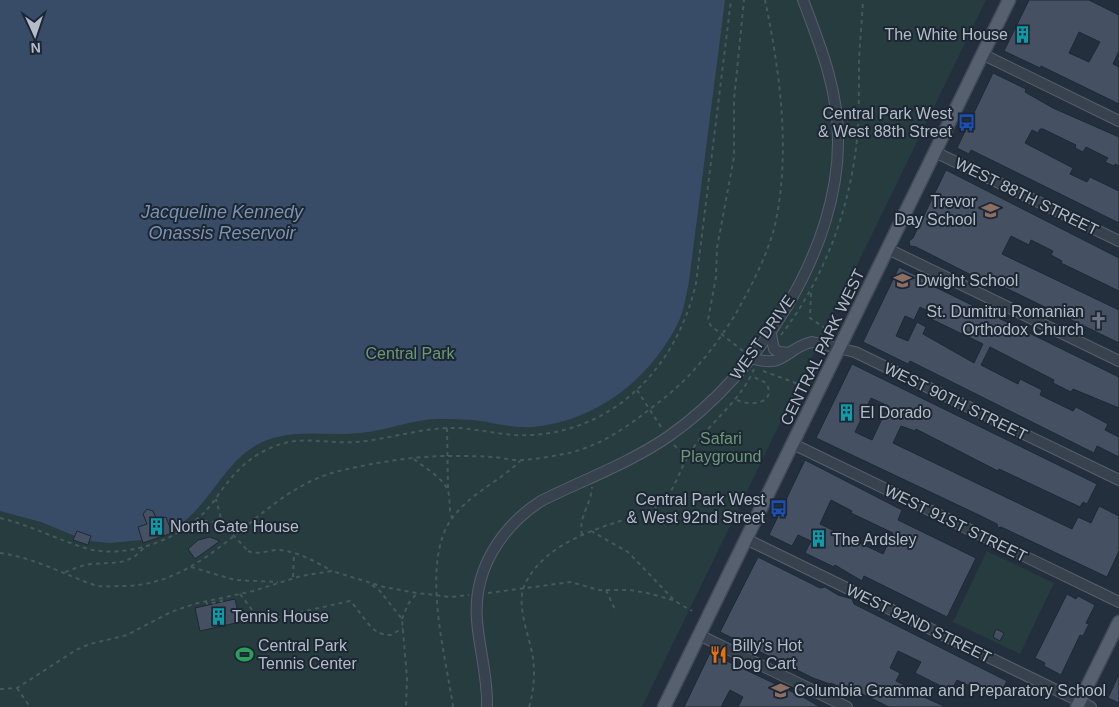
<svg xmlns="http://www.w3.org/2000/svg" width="1119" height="707" font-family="Helvetica,sans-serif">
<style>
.green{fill:#263c3f}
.water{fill:#394c67}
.building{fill:#455162;stroke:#1f2835;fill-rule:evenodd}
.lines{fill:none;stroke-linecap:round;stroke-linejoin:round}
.minor-casing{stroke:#565f6c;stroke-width:12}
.major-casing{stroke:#414a57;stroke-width:15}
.path{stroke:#44595c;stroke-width:2;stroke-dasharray:4 4;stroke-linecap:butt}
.minor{stroke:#38414e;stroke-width:10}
.major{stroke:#56606e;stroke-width:12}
.path-bridge{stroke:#44595c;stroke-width:2;stroke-dasharray:4 4;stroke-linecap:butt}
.labels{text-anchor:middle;stroke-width:4;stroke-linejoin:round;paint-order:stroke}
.poi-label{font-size:16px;fill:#b4bcc9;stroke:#1d2633;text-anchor:start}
.street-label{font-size:16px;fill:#b4bcc9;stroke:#1d2633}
.park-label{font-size:16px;fill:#6b9a76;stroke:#1d2633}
.water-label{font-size:18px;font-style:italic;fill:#7c92b1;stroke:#1d2633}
</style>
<rect width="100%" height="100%" fill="#242f3e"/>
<path class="green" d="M0,0H986L642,707H0Z
M987,551L1054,583L1020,654L953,622Z"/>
<path class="water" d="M0,0H725L689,281C686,296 684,312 677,325C648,381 596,421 532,427C516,428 502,425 487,422C472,419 453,419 438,419C412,419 386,431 360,433C330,436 302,430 273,438C224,452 213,508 171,530L157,520L153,510H146L143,514L147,524L138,528L142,540L110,543L90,541L91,536L77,531L75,536L41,522L0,511Z"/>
<path class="building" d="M1029,0H1089L1119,15V51L1113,64L1119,67V104L1041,66L1040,68L1004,51ZM1079,32L1100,42L1089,62L1069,53Z
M993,73L1026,89L1025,92L1053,108L1119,137V166L1115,164L1114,166L1105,162L1108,158L1086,147L1083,152L1075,148L1076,145L1043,129H1040L1038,133L1032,130L1025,143L1073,168L1070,174L1087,182L1090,177L1119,191V223L971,150L969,154L957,148Z
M946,170L1119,258V291L1061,263L1062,261L1051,255L1053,251L1031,240L1029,245L1011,236L1002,254L1119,310V343L985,278L983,281L916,247L910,246L909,241L913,238Z
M899,267L934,284L933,286L1119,377V408L1073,389L1071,392L1053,383L1054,380L990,347L981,365L1018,384L1020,379L1042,390L1040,395L1073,411L1076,407L1108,424L1105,430L1119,437V457L1097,446L1094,453L910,361L908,364L863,342ZM920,307L934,314L931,319L983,344L974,363L923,334L926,327L917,322L908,341L896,336L905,316L914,320Z
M852,364L1097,484L1087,504L1083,502L1080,507L999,469L998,471L916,429L915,431L901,426L893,443L1072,529L1078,517L1091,523L1099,506L1119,516V551L1107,577L1001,527L998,528L997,524L981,516L816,438ZM871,398L888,406L872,440L855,432Z
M805,460L902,510L898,520L976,558L947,617L864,576L862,581L835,565L834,567L805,553L811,541L798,535L792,546L769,535ZM831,500L852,511L851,513L893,533L883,554L820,524Z
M147,509L153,511L157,520L166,517L172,533L143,543L138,527L147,524L143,514Z
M77,531L91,536L88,545L73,540Z
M210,537L220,541L195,559L188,549L198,540Z
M758,557L820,588L825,587L838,595L852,599L854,604L1007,681L997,699L957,680L951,691L915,673L921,662L898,651L890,668L900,673L896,681L916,691L915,693L946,707H889L856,691L855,694L831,683L830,684L813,678L720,632Z
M1067,594L1076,599L1078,596L1095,605L1086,623L1089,624L1083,636L1080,635L1061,675L1044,666L1045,663L1035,658Z
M235,599L240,622L200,631L195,608Z
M996,629L1004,633L1000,641L993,637Z
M710,653L803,697L820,707H738L743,697L730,690L721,707H684Z
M1119,674V703L1108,698Z"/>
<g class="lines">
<defs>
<path id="minor" d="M982,54L1119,121
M935,152L1119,241
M888,249L1119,361
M770,330L774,349L779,352L790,353
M751,358C786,369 783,349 812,342L855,352L1119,480
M793,444L1119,602
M746,539L1091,707
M699,635L847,707
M487,707C488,677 479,649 477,620C473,570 501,527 541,501C583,480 630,463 669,436C758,374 840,249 838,138C838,89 820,45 803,0"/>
<path id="major" d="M664,707L1009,0
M1077,707L1119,622"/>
</defs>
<use href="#minor" class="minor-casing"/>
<use href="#major" class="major-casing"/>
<path class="path" d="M811,293L810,318L828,330
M781,335C826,276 852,204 858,129C859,106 859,83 859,61C860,40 862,20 863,0
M743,351L711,326L708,320L716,277L717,248L734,157V100L744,0
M763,371L801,385
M637,390L663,430
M737,400C750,407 778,403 766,383L752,376
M447,428L448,490
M674,445L686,457
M414,459C423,467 444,478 448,491C451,500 448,508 452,518
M0,518C30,525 56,539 85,548C130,561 191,536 216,498C234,472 253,451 285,443C308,437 331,444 355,442C386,440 416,429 448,428C476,427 502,437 530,435C617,431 678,364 696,283L731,0
M196,520L222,523L216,499
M591,531L628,552L673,599
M582,535C578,517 591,505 592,487
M248,551C259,556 269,549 280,550C299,552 316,562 332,571
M0,553C23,556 45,565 66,574C77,578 88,584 99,586C106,587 115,586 122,586C213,586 257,491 339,471C373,463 412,456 448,456C463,456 479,456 494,457C504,458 514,461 523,460C538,459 554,456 569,453C605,444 631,424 659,402C690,379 715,347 735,315C751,287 767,256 775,225C791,152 780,72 765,0
M191,567L235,580L278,582
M65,572C74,569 82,565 91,564C114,562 130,566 145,546
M293,577L294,553
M372,585L380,591L402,619L407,678L406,707
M606,590L616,612
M488,593L571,582L599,590H630L647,593L673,600L692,611
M240,594L256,615L265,620L350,601C363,613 370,636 391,635L403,628
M206,601L207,604L222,601L221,598
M402,619L408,604L417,593
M17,688L30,707
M0,689L17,688L76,650L90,644L127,635L171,612L194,604L253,591L301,576L332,571L384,587L417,593L451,597L469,595
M453,707C446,656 419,561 453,517C471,493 500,481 520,461
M529,707C534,691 535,675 533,658C530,637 515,605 525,584C542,549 583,533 617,522C630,518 646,515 656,507C673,496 677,476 686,460C704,425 739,405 754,369"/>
<use href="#minor" class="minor"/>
<use href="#major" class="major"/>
<path class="path-bridge" d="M222,523L248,551"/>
</g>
<defs>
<symbol id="building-bare" viewBox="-9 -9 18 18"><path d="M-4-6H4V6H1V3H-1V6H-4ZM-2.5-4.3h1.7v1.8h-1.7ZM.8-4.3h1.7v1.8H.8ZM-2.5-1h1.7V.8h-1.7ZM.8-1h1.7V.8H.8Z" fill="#0f9aa8" stroke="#1d2633" stroke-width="2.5" paint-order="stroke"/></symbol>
<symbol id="bus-bare" viewBox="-9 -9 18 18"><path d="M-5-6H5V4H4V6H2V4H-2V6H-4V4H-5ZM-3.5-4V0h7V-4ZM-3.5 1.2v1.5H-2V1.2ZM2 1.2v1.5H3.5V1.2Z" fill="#1a4fb4" stroke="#1d2633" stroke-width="2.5" paint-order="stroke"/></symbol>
<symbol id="school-bare" viewBox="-9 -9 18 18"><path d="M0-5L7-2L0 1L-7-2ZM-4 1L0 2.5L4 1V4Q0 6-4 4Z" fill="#8d6e63" stroke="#1d2633" stroke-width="2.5" paint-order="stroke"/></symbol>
<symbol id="church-bare" viewBox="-9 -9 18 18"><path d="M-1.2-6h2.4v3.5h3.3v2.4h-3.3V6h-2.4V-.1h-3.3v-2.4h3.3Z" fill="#6b7280" stroke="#1d2633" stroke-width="2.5" paint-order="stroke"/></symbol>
<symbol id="stadium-bare" viewBox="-9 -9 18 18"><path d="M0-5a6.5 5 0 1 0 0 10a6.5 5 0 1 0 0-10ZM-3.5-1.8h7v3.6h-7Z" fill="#2e9e5b" stroke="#1d2633" stroke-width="2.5" paint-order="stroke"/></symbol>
<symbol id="restaurant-bare" viewBox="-9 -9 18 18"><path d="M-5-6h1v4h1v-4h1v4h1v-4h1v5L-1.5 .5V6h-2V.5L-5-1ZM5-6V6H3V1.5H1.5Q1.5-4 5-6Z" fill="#e8710a" stroke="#1d2633" stroke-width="2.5" paint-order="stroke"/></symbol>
</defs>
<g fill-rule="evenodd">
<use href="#building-bare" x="1010" y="22" width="25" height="25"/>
<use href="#bus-bare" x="954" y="110" width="25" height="25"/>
<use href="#school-bare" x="978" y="198" width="25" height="25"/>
<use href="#school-bare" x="890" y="268" width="25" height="25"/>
<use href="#church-bare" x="1086" y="308" width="25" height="25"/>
<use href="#building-bare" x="834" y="400" width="25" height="25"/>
<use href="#bus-bare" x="766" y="496" width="25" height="25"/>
<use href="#building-bare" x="144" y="514" width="25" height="25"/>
<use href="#building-bare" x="806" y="526" width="25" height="25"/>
<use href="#building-bare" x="206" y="604" width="25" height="25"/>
<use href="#stadium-bare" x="232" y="642" width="25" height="25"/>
<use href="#restaurant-bare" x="706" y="642" width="25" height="25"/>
<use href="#school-bare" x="768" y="678" width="25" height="25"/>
</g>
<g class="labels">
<g class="poi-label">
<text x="1008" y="40" text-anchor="end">The White House</text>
<text x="952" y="119" text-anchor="end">Central Park West<tspan x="952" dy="18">&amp; West 88th Street</tspan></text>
<text x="976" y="207" text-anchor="end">Trevor<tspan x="976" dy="18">Day School</tspan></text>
<text x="916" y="286">Dwight School</text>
<text x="1084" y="317" text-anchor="end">St. Dumitru Romanian<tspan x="1084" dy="18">Orthodox Church</tspan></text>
<text x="860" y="418">El Dorado</text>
<text x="765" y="505" text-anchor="end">Central Park West<tspan x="765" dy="18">&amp; West 92nd Street</tspan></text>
<text x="170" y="532">North Gate House</text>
<text x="832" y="545">The Ardsley</text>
<text x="232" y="622">Tennis House</text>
<text x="258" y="651">Central Park<tspan x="258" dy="18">Tennis Center</tspan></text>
<text x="732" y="651">Billy’s Hot<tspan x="732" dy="18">Dog Cart</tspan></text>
<text x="794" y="696">Columbia Grammar and Preparatory School</text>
</g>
<g class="street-label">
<text transform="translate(1027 196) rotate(26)" y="6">WEST 88TH STREET</text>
<text transform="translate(762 337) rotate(-55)" y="6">WEST DRIVE</text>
<text transform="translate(822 347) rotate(-64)" y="6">CENTRAL PARK WEST</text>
<text transform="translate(956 401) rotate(26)" y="6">WEST 90TH STREET</text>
<text transform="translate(956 523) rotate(26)" y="6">WEST 91ST STREET</text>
<text transform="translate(919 623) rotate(26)" y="6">WEST 92ND STREET</text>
</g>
<g class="park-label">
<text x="410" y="359">Central Park</text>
<text x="721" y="444">Safari<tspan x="721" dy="18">Playground</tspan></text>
</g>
<g class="water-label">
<text x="222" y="218">Jacqueline Kennedy<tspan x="222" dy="21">Onassis Reservoir</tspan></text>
</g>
</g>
<g transform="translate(35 35) rotate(177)" stroke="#1d2633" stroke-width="4" paint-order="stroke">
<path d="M0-4L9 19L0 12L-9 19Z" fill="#b4bcc9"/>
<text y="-8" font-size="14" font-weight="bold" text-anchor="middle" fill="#b4bcc9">N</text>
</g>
</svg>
